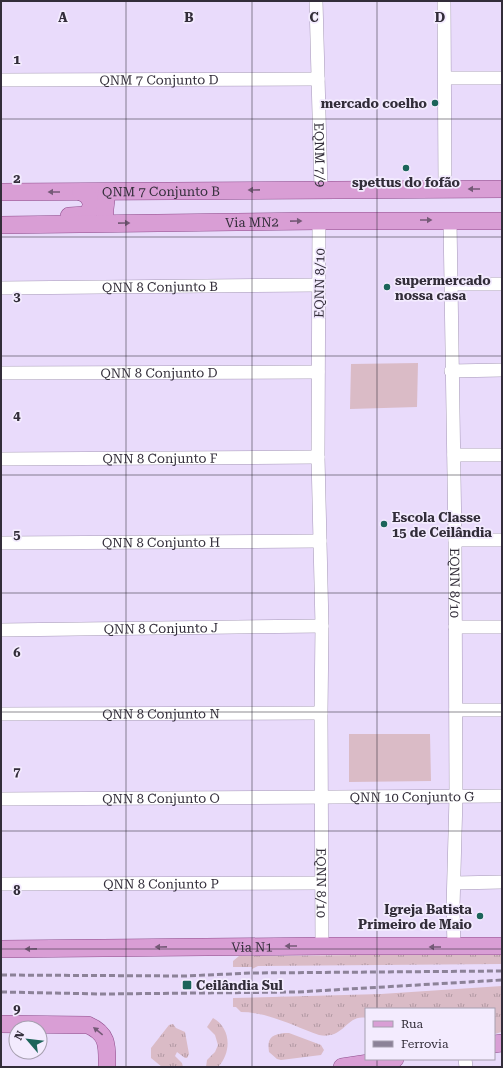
<svg xmlns="http://www.w3.org/2000/svg" width="503" height="1068" font-family="'Roboto Serif',serif">
<style>
.grass{fill:url(#grass-tufts)}
.pitch{fill:#dabbc6}
.lines{fill:none;stroke-linecap:round;stroke-linejoin:round}
.minor-casing{stroke:#a699b7;stroke-width:14}
.major-casing{stroke:#8e4d8c;stroke-width:18}
.minor{stroke:#fff;stroke-width:13}
.major{stroke:#d99ed5;stroke-width:17}
.rail{stroke:#8c8298;stroke-width:3;stroke-dasharray:6 3;stroke-linecap:butt}
.oneway{fill:#755a77}
.grid{fill:none;stroke:#322d39;stroke-width:1;stroke-opacity:0.55}
.poi-dot{fill:#1b645a;stroke:#f3ebfe;stroke-width:1.5}
.labels{text-anchor:middle;stroke-width:3.5;stroke-linejoin:round;paint-order:stroke}
.street-label{font-size:13px;fill:#322d39;stroke:#f3ebfe}
.poi-label{font-size:13px;font-weight:bold;fill:#322d39;stroke:#f3ebfe;text-anchor:start}
.grid-label{font-size:13px;text-anchor:middle;font-weight:bold;fill:#322d39;stroke:#f3ebfe;stroke-width:3.5;stroke-linejoin:round;paint-order:stroke}
</style>
<defs>
<pattern id="grass-tufts" width="24" height="20" patternUnits="userSpaceOnUse"><rect width="24" height="20" fill="#dabbc6"/><path d="M3 7l-1-3M5 7V3M7 7l1-3M15 17l-1-3M17 17v-4M19 17l1-3" fill="none" stroke="#b198a2"/></pattern>
</defs>
<rect width="100%" height="100%" fill="#e9dbfb"/>
<path class="grass" d="M502,951V964L258,966L252,969V967H233V961L239,956L363,955V952Z
M502,986V1032L494,1034V1009H366V1018C346,1014 345,1040 319,1035C294,1026 267,1012 241,1012L236,1007H233V998L381,994Z
M213,1018C231,1028 232,1052 218,1067H206L207,1060L215,1052L218,1045L215,1035L207,1027Z
M173,1024L176,1028L185,1032L189,1054L187,1058H185L177,1052L175,1056L182,1063L183,1067H162L151,1058V1048L169,1025Z
M284,1033H289L321,1045L324,1050L321,1055L281,1060L277,1059L269,1052C267,1038 271,1035 284,1033Z"/>
<path class="pitch" d="M418,363L417,407L350,409L351,364Z
M349,734H430L431,781L349,782Z"/>
<g class="lines">
<defs>
<g id="minor">
<path id="s1" d="M316,1L321,189"/>
<path d="M444,1L445,189"/>
<path d="M445,78H502"/>
<path id="s2" d="M1,80L318,79"/>
<path id="s3" d="M450,220L455,540L456,797L453,908L454,947"/>
<path id="s4" d="M319,221L318,457L322,626L321,713L322,946"/>
<path d="M451,284H502"/>
<path id="s5" d="M1,288L318,285"/>
<path d="M451,371L502,370"/>
<path id="s6" d="M1,373L318,372"/>
<path d="M454,455H502"/>
<path id="s7" d="M1,459L318,457"/>
<path d="M455,540H502"/>
<path id="s8" d="M1,543L320,541"/>
<path d="M455,627H502"/>
<path id="s9" d="M1,630L322,626"/>
<path d="M456,710H502"/>
<path id="s10" d="M1,714L321,713"/>
<path id="s11" d="M1,799L502,796"/>
<path d="M455,883L502,882"/>
<path id="s12" d="M1,884L321,883"/>
<path d="M465,1059L466,1067"/>
</g>
<g id="major">
<path id="s13" d="M1,192L502,189"/>
<path d="M69,216L85,215L89,212L92,203L87,195L81,192"/>
<path d="M105,223V209L107,192"/>
<path id="s14" d="M1,225L319,221H502"/>
<path id="s15" d="M1,949L322,946H502"/>
<path d="M1,1024L88,1025C109,1034 107,1047 107,1067"/>
<path d="M494,1044L502,1043"/>
<path d="M342,1067L395,1059"/>
</g>
</defs>
<use href="#minor" class="minor-casing"/>
<use href="#major" class="major-casing"/>
<use href="#minor" class="minor"/>
<use href="#major" class="major"/>
<path class="rail" d="M1,975L185,976L252,973L502,971
M1,992L103,994L298,992L502,980"/>
</g>
<defs><path id="oneway-solid" d="M-6-.8H1V-3.2L6.5 0L1 3.2V.8H-6Z"/></defs>
<g class="oneway">
<use href="#oneway-solid" transform="translate(474 189) rotate(180)"/>
<use href="#oneway-solid" transform="translate(254 190) rotate(179)"/>
<use href="#oneway-solid" transform="translate(54 192) rotate(180)"/>
<use href="#oneway-solid" transform="translate(426 220)"/>
<use href="#oneway-solid" transform="translate(296 221) rotate(-1)"/>
<use href="#oneway-solid" transform="translate(124 223) rotate(-1)"/>
<use href="#oneway-solid" transform="translate(291 946) rotate(180)"/>
<use href="#oneway-solid" transform="translate(161 947) rotate(179)"/>
<use href="#oneway-solid" transform="translate(435 947) rotate(-180)"/>
<use href="#oneway-solid" transform="translate(31 949) rotate(179)"/>
<use href="#oneway-solid" transform="translate(98 1031) rotate(-141)"/>
</g>
<path class="grid" d="M126,1V1067M252,1V1067M377,1V1009M1,119H502M1,237H502M1,356H502M1,475H502M1,593H502M1,712H502M1,831H502M1,949H502M377,1059V1067"/>
<g class="poi-dot">
<circle cx="435" cy="103" r="4"/>
<circle cx="406" cy="168" r="4"/>
<circle cx="387" cy="287" r="4"/>
<circle cx="384" cy="524" r="4"/>
<circle cx="480" cy="916" r="4"/>
<rect x="182" y="980" width="10" height="10" rx="2"/>
</g>
<g class="labels">
<g class="street-label">
<text dy="5" stroke="none"><textPath href="#s2" startOffset="158">QNM 7 Conjunto D</textPath></text>
<text dy="5" stroke="none"><textPath href="#s1" startOffset="154">EQNM 7/9</textPath></text>
<text dy="5" stroke="none"><textPath href="#s13" startOffset="160">QNM 7 Conjunto B</textPath></text>
<text dy="5" stroke="none"><textPath href="#s14" startOffset="251">Via MN2</textPath></text>
<text transform="translate(319 283) rotate(-89)" y="5">EQNN 8/10</text>
<text dy="5" stroke="none"><textPath href="#s5" startOffset="159">QNN 8 Conjunto B</textPath></text>
<text dy="5" stroke="none"><textPath href="#s6" startOffset="158">QNN 8 Conjunto D</textPath></text>
<text dy="5" stroke="none"><textPath href="#s7" startOffset="159">QNN 8 Conjunto F</textPath></text>
<text dy="5" stroke="none"><textPath href="#s8" startOffset="160">QNN 8 Conjunto H</textPath></text>
<text dy="5" stroke="none"><textPath href="#s3" startOffset="363">EQNN 8/10</textPath></text>
<text dy="5" stroke="none"><textPath href="#s9" startOffset="160">QNN 8 Conjunto J</textPath></text>
<text dy="5" stroke="none"><textPath href="#s10" startOffset="160">QNN 8 Conjunto N</textPath></text>
<text dy="5" stroke="none"><textPath href="#s11" startOffset="411">QNN 10 Conjunto G</textPath></text>
<text dy="5" stroke="none"><textPath href="#s11" startOffset="160">QNN 8 Conjunto O</textPath></text>
<text dy="5" stroke="none"><textPath href="#s12" startOffset="160">QNN 8 Conjunto P</textPath></text>
<text dy="5" stroke="none"><textPath href="#s4" startOffset="662">EQNN 8/10</textPath></text>
<text dy="5" stroke="none"><textPath href="#s15" startOffset="251">Via N1</textPath></text>
</g>
<g class="poi-label">
<text x="427" y="108" text-anchor="end">mercado coelho</text>
<text x="406" y="187" text-anchor="middle">spettus do fofão</text>
<text x="395" y="285">supermercado<tspan x="395" dy="15">nossa casa</tspan></text>
<text x="392" y="522">Escola Classe<tspan x="392" dy="15">15 de Ceilândia</tspan></text>
<text x="472" y="914" text-anchor="end">Igreja Batista<tspan x="472" dy="15">Primeiro de Maio</tspan></text>
<text x="196" y="990">Ceilândia Sul</text>
</g>
</g>
<g class="grid-label">
<text x="63" y="22">A</text>
<text x="189" y="22">B</text>
<text x="314" y="22">C</text>
<text x="440" y="22">D</text>
<text x="17" y="64">1</text>
<text x="17" y="183">2</text>
<text x="17" y="301">3</text>
<text x="17" y="420">4</text>
<text x="17" y="539">5</text>
<text x="17" y="657">6</text>
<text x="17" y="776">7</text>
<text x="17" y="895">8</text>
<text x="17" y="1013">9</text>
</g>
<rect width="503" height="1068" fill="none" stroke="#322d39" stroke-width="4"/>
<rect x="365" y="1008" width="130" height="52" fill="#f3ebfe" stroke="#a69faf"/>
<rect x="373" y="1021" width="20" height="6" fill="#d99ed5" stroke="#a69faf"/>
<text x="401" y="1028" font-size="12" fill="#322d39">Rua</text>
<rect x="373" y="1041" width="20" height="6" fill="#8c8298" stroke="#a69faf"/>
<text x="401" y="1048" font-size="12" fill="#322d39">Ferrovia</text>
<g transform="translate(28 1040) rotate(298)"><circle r="19" fill="#f3ebfe" stroke="#a69faf"/>
<path d="M0-3L7 15L0 10L-7 15Z" fill="#1b645a"/>
<text y="-6" font-size="11" font-weight="bold" text-anchor="middle" fill="#322d39">N</text>
</g>
</svg>
